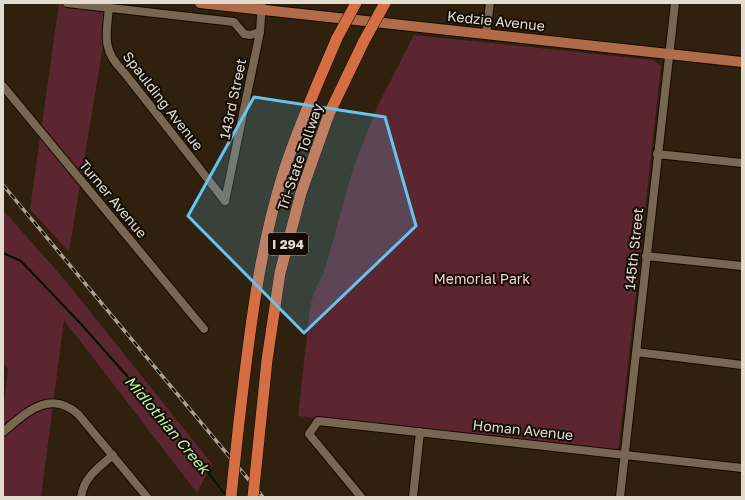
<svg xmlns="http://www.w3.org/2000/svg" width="745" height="500" font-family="'Golos Text',sans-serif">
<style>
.green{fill:#5b262f}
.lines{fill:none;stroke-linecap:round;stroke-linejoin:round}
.stream{stroke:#021200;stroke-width:2}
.minor-casing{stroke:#170a00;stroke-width:10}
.major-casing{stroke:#170a00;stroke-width:12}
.highway-casing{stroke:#170a00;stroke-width:12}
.minor{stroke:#786752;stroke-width:8}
.major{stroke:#b06b48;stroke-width:10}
.highway{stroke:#d56e42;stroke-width:11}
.rail-casing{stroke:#aca193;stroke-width:3.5}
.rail{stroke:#120c05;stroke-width:2;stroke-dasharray:6;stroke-linecap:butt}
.highway-bridge-casing{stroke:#170a00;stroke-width:12;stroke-linecap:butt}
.highway-bridge{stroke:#d56e42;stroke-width:11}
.marked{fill:#66c4ef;fill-opacity:0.2;stroke:#66c4ef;stroke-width:3;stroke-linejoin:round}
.labels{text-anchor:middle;stroke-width:4;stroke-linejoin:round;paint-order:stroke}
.shield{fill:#120c05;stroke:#a59d92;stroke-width:1}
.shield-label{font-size:13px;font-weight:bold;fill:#e4dbcf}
.street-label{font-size:14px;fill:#e4dbcf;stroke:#120c05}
.park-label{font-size:14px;fill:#fbcfd3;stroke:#120c05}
.water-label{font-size:15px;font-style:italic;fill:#bef7a4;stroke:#120c05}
</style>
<rect width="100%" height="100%" fill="#2f210e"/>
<path class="green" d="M59,3H110L69,252L30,209Z
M414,35L653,60L661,66L619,446L616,451L298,416L310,308L313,295L325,269L353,169L377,107Z
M3,210L65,280L212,464L197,493L64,320L41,497H3V412L8,369L3,363Z"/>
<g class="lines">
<path class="stream" d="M3,253L21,261L81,324L175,430L227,497"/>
<defs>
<path id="minor" d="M67,3L234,22L244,34L250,35L260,32
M109,8C106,35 102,51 123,71L225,201
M486,34L490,3
M3,86L204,329
M657,154L742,163
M225,201L260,32L262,3
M646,256L742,266
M636,352L742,365
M3,432C26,413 49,389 78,414L147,497
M81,497C84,477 98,468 113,455
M361,497L309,434L318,421L742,468
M413,497L420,432
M620,497L675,3"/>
<path id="major" d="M200,3L742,62"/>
<path id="highway" d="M238,431C248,346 257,259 282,177C297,129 318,83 337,38
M257,458L267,360L280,273L301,193L329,114L364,41"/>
</defs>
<use href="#minor" class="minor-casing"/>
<use href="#major" class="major-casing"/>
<use href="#highway" class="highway-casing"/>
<use href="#minor" class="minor"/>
<use href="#major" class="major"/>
<use href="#highway" class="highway"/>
<defs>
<path id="rail" d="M3,185L263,497"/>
</defs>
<use href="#rail" class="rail-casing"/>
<use href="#rail" class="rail"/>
<defs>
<path id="highway-bridge" d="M337,38L356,3
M364,41L385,3
M231,497L238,431
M253,497L257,458"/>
</defs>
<use href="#highway-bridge" class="highway-bridge-casing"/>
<use href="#highway-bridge" class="highway-bridge"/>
</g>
<path class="marked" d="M254,97L385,117L416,226L304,333L188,216Z"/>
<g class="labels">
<rect class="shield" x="268" y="233" width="40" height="22" rx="3"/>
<g class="shield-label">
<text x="288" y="249">I 294</text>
</g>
<g class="street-label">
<text transform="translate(496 21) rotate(6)" y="5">Kedzie Avenue</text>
<text transform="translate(233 99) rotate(-78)" y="5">143rd Street</text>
<text transform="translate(163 101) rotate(52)" y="5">Spaulding Avenue</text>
<text transform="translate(300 157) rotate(-71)" y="5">Tri-State Tollway</text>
<text transform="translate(113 199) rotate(50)" y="5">Turner Avenue</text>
<text transform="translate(634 249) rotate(-84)" y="5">145th Street</text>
<text transform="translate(523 430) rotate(6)" y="5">Homan Avenue</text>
</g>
<g class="park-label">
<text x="482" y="284">Memorial Park</text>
</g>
<g class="water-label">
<text transform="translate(167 425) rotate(50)" y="5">Midlothian Creek</text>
</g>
</g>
<rect width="745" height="500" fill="none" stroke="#e4dbcf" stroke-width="8"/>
</svg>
